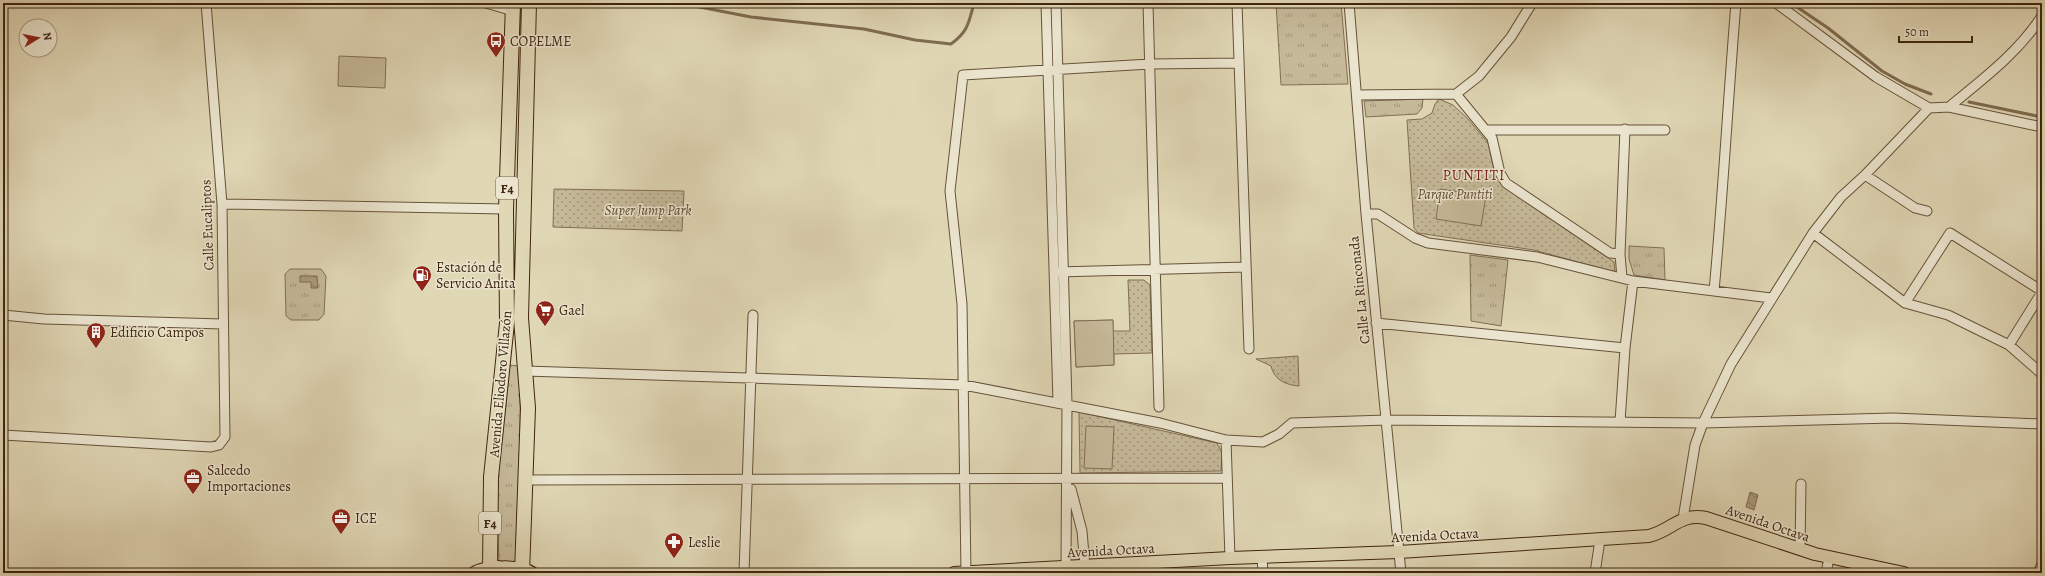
<svg xmlns="http://www.w3.org/2000/svg" width="2045" height="576" font-family="Alegreya,serif">
<style>
.grass{fill:url(#grass-tufts);stroke:#826f54}
.park{fill:url(#park-dots);stroke:#826f54}
.pitch{fill:#c5b999;stroke:#826f54}
.water{fill:url(#water-waves);stroke:#7f6b51}
.lines{fill:none;stroke-linecap:round;stroke-linejoin:round}
.stream{stroke:#7f6b51;stroke-width:3}
.minor-casing{stroke:#675239;stroke-width:11}
.major-casing{stroke:#3f2510;stroke-width:14}
.highway-casing{stroke:#3f2510;stroke-width:16}
.minor{stroke:#ebe5cf;stroke-width:9}
.major{stroke:#e0d7b5;stroke-width:12}
.highway{stroke:#e0d7b5;stroke-width:14}
.labels{text-anchor:middle;stroke-width:3;stroke-linejoin:round;paint-order:stroke}
.shield{fill:#ebe5cf;stroke:#735f49;stroke-width:1}
.shield-label{font-size:13px;font-weight:bold;fill:#3f2510}
.poi-label{font-size:14px;fill:#3f2510;stroke:#ebe5cf;text-anchor:start}
.park-label{font-size:14px;font-style:italic;fill:#604a32;stroke:#ebe5cf}
.street-label{font-size:14px;fill:#3f2510;stroke:#ebe5cf}
.neighbourhood-label{font-size:15px;letter-spacing:1px;fill:#7a1f14;stroke:#ebe5cf}
</style>
<defs>
<pattern id="grass-tufts" width="24" height="20" patternUnits="userSpaceOnUse"><rect width="24" height="20" fill="#c5b999"/><path d="M3 7l-1-3M5 7V3M7 7l1-3M15 17l-1-3M17 17v-4M19 17l1-3" fill="none" stroke="#a1967b"/></pattern>
<pattern id="park-dots" width="8" height="8" patternUnits="userSpaceOnUse"><rect width="8" height="8" fill="#c5b999"/><path d="M2 2h.1M6 6h.1" fill="none" stroke="#a1967b" stroke-width="1.8" stroke-linecap="round"/></pattern>
<pattern id="water-waves" width="16" height="10" patternUnits="userSpaceOnUse"><rect width="16" height="10" fill="#a99a7d"/><path d="M0 5q4-4 8 0t8 0" fill="none" stroke="#8b7d65"/></pattern>
</defs>
<rect width="100%" height="100%" fill="#e0d7b5"/>
<filter id="stains"><feTurbulence type="fractalNoise" baseFrequency=".005" numOctaves="4"/><feColorMatrix values="0 0 0 0 .2 0 0 0 0 .09 0 0 0 0 .02 0 0 0 .5 -.17"/></filter>
<radialGradient id="worn" r=".72"><stop offset=".6" stop-color="#630" stop-opacity="0"/><stop offset="1" stop-color="#630" stop-opacity=".3"/></radialGradient>
<path class="grass" d="M1276,3H1341L1348,84L1281,85Z
M1423,99L1422,108L1417,114L1366,117L1364,101Z
M1629,246L1664,248L1665,280L1634,275L1629,259Z
M1470,255L1508,260L1501,326L1471,321Z
M290,269H321L326,276L324,314L319,320H291L286,316L285,274Z
M509,365L519,366C522,431 519,496 517,562L499,561L496,477Z"/>
<path class="park" d="M1439,99L1453,105L1467,118L1488,143L1496,179L1505,188L1614,262L1615,272L1534,250L1418,233L1414,228L1407,120L1422,119L1432,113L1435,104Z
M554,189L684,191L682,231L553,227Z
M1128,280H1144L1150,285L1152,353L1114,354V365L1076,367L1074,321L1113,320V331H1130Z
M1298,356L1299,386C1286,385 1274,380 1271,366L1256,359Z
M1079,412L1217,443L1222,453L1221,471L1080,473Z"/>
<path class="pitch" d="M339,56L386,58L385,88L338,86Z
M1440,189L1486,196L1481,226L1436,219Z
M1113,320L1114,365L1076,367L1074,321Z
M1086,426L1114,427L1112,469L1084,468Z"/>
<path class="water" d="M300,276H317L318,288H311V282H300Z
M1750,492L1758,495L1754,510L1746,507Z"/>
<g class="lines">
<path class="stream" d="M679,3L751,17L864,29L915,40L951,44C968,32 969,22 974,3
M1791,3L1828,28L1882,71L1905,84L1931,94
M1969,102L2042,117"/>
<defs>
<path id="minor" d="M486,3L513,11
M1046,3L1058,402
M1056,3L1067,404L1066,567
M1148,3L1159,407
M1237,3L1249,349
M1349,3L1366,214L1401,573
M1776,3L1876,77L1929,108L1949,107L2042,127
M1456,94L1492,138L1500,173L1506,183L1610,253L1620,254
M1357,95L1456,94L1479,76L1511,37L1532,3
M1949,107C1983,79 2017,54 2042,16
M1486,130H1665
M1865,175L1915,208L1927,211
M222,204L506,209
M1366,214H1378L1415,238L1428,243L1537,257L1633,281L1771,298
M1813,233L1905,303L1948,315L2009,345L2042,374
M1057,272L1246,267
M1622,278L1620,254L1625,129
M1714,291C1723,195 1728,99 1736,3
M1905,303L1950,233L2042,291
M3,315L44,319L223,324
M1376,323L1625,348
M2009,345L2042,292
M525,371L964,385L1160,423L1226,440L1263,442L1279,434L1292,423L1387,420L1703,423L1893,418L2042,424
M1620,422L1625,348L1633,281
M3,435L211,447L219,445L225,437L222,204L206,3
M1226,440L1230,558
M525,480L1226,478
M1071,489L1082,531L1085,567
M1683,519L1695,445L1703,423L1731,364L1813,233L1841,197L1865,175L1929,108
M1800,549L1801,484
M1262,558L1263,573
M744,573L753,315
M966,573L962,304L950,191L963,75L1150,64L1239,63
M1595,573L1600,540
M1826,573L1829,558
M2038,573L2042,564"/>
<path id="major" d="M474,573C484,566 521,565 532,573
M954,573L1230,558L1399,552L1649,536C1673,530 1679,513 1706,518L1815,554L1904,573"/>
<path id="highway" d="M498,568L504,573
M490,573L491,477L507,323L506,209L513,3
M522,573L528,408L521,318L529,3"/>
</defs>
<use href="#minor" class="minor-casing"/>
<use href="#major" class="major-casing"/>
<use href="#highway" class="highway-casing"/>
<use href="#minor" class="minor"/>
<use href="#major" class="major"/>
<use href="#highway" class="highway"/>
</g>
<defs>
<symbol id="bus-pin" viewBox="-11 -11 22 30"><path d="M0 17L-7.5 6A9.5 9.5 0 1 1 7.5 6Z" fill="#8f2418" stroke="#ebe5cf"/><path d="M-5-6H5V4H4V6H2V4H-2V6H-4V4H-5ZM-3.5-4V0h7V-4ZM-3.5 1.2v1.5H-2V1.2ZM2 1.2v1.5H3.5V1.2Z" fill="#fff"/></symbol>
<symbol id="fuel-pin" viewBox="-11 -11 22 30"><path d="M0 17L-7.5 6A9.5 9.5 0 1 1 7.5 6Z" fill="#8f2418" stroke="#ebe5cf"/><path d="M-5.5-6h7V0h2V4h1.3V-2.5L3-4.5l.8-.8L6-3V5H2.5V1h-1V6h-7ZM-4.2-4.7v3.2H.2V-4.7Z" fill="#fff"/></symbol>
<symbol id="supermarket-pin" viewBox="-11 -11 22 30"><path d="M0 17L-7.5 6A9.5 9.5 0 1 1 7.5 6Z" fill="#8f2418" stroke="#ebe5cf"/><path d="M-6-5.5h2.5l.6 2H6L4.5 2H-2.5L-4.4-4H-6ZM-1.5 3.2a1.3 1.3 0 1 0 .1 0ZM3 3.2a1.3 1.3 0 1 0 .1 0Z" fill="#fff"/></symbol>
<symbol id="building-pin" viewBox="-11 -11 22 30"><path d="M0 17L-7.5 6A9.5 9.5 0 1 1 7.5 6Z" fill="#8f2418" stroke="#ebe5cf"/><path d="M-4-6H4V6H1V3H-1V6H-4ZM-2.5-4.3h1.7v1.8h-1.7ZM.8-4.3h1.7v1.8H.8ZM-2.5-1h1.7V.8h-1.7ZM.8-1h1.7V.8H.8Z" fill="#fff"/></symbol>
<symbol id="office-pin" viewBox="-11 -11 22 30"><path d="M0 17L-7.5 6A9.5 9.5 0 1 1 7.5 6Z" fill="#8f2418" stroke="#ebe5cf"/><path d="M-6-3h4V-5.5h4V-3h4V5H-6ZM-1-4.5V-3h2v-1.5ZM-6 0V1H6V0Z" fill="#fff"/></symbol>
<symbol id="pharmacy-pin" viewBox="-11 -11 22 30"><path d="M0 17L-7.5 6A9.5 9.5 0 1 1 7.5 6Z" fill="#8f2418" stroke="#ebe5cf"/><path d="M-2-6h4v4h4v4h-4v4h-4v-4h-4v-4h4Z" fill="#fff"/></symbol>
</defs>
<g fill-rule="evenodd">
<use href="#bus-pin" x="485" y="30" width="22" height="30"/>
<use href="#fuel-pin" x="411" y="264" width="22" height="30"/>
<use href="#supermarket-pin" x="534" y="299" width="22" height="30"/>
<use href="#building-pin" x="85" y="321" width="22" height="30"/>
<use href="#office-pin" x="182" y="467" width="22" height="30"/>
<use href="#office-pin" x="330" y="507" width="22" height="30"/>
<use href="#pharmacy-pin" x="663" y="531" width="22" height="30"/>
</g>
<g class="labels">
<g class="shield">
<rect x="496" y="177" width="22" height="22" rx="3"/>
<rect x="479" y="512" width="22" height="22" rx="3"/>
</g>
<g class="shield-label">
<text x="507" y="193">F4</text>
<text x="490" y="528">F4</text>
</g>
<g class="poi-label">
<text x="510" y="46">COPELME</text>
<text x="436" y="272">Estación de<tspan x="436" dy="16">Servicio Anita</tspan></text>
<text x="559" y="315">Gael</text>
<text x="110" y="337">Edificio Campos</text>
<text x="207" y="475">Salcedo<tspan x="207" dy="16">Importaciones</tspan></text>
<text x="355" y="523">ICE</text>
<text x="688" y="547">Leslie</text>
</g>
<g class="park-label">
<text x="1455" y="199">Parque Puntiti</text>
<text x="648" y="215">Super Jump Park</text>
</g>
<g class="street-label">
<text transform="translate(207 225) rotate(-92)" y="5">Calle Eucaliptos</text>
<text transform="translate(1359 290) rotate(-96)" y="5">Calle La Rinconada</text>
<text transform="translate(500 384) rotate(-85)" y="5">Avenida Eliodoro Villazón</text>
<text transform="translate(1768 523) rotate(19)" y="5">Avenida Octava</text>
<text transform="translate(1435 535) rotate(-3)" y="5">Avenida Octava</text>
<text transform="translate(1111 550) rotate(-3)" y="5">Avenida Octava</text>
</g>
<g class="neighbourhood-label">
<text x="1474" y="180">PUNTITI</text>
</g>
</g>
<rect width="2045" height="576" fill="none" stroke="#e0d7b5" stroke-width="16"/>
<rect x="4" y="4" width="2037" height="568" fill="none" stroke="#3f2510" stroke-width="2"/>
<rect x="8" y="8" width="2029" height="560" fill="none" stroke="#3f2510"/>
<g transform="translate(38 38) rotate(80)"><circle r="19" fill="#ebe5cf" stroke="#a69883"/>
<path d="M0-3L7 15L0 10L-7 15Z" fill="#8f2418"/>
<text y="-6" font-size="11" font-weight="bold" text-anchor="middle" fill="#3f2510">N</text>
</g>
<path d="M1899 36v6h73v-6" fill="none" stroke="#3f2510" stroke-width="2"/>
<text x="1905" y="36" font-size="12" fill="#3f2510" stroke="#ebe5cf" stroke-width="3" paint-order="stroke">50 m</text>
<rect width="100%" height="100%" filter="url(#stains)"/>
<rect width="100%" height="100%" fill="url(#worn)"/>
</svg>
